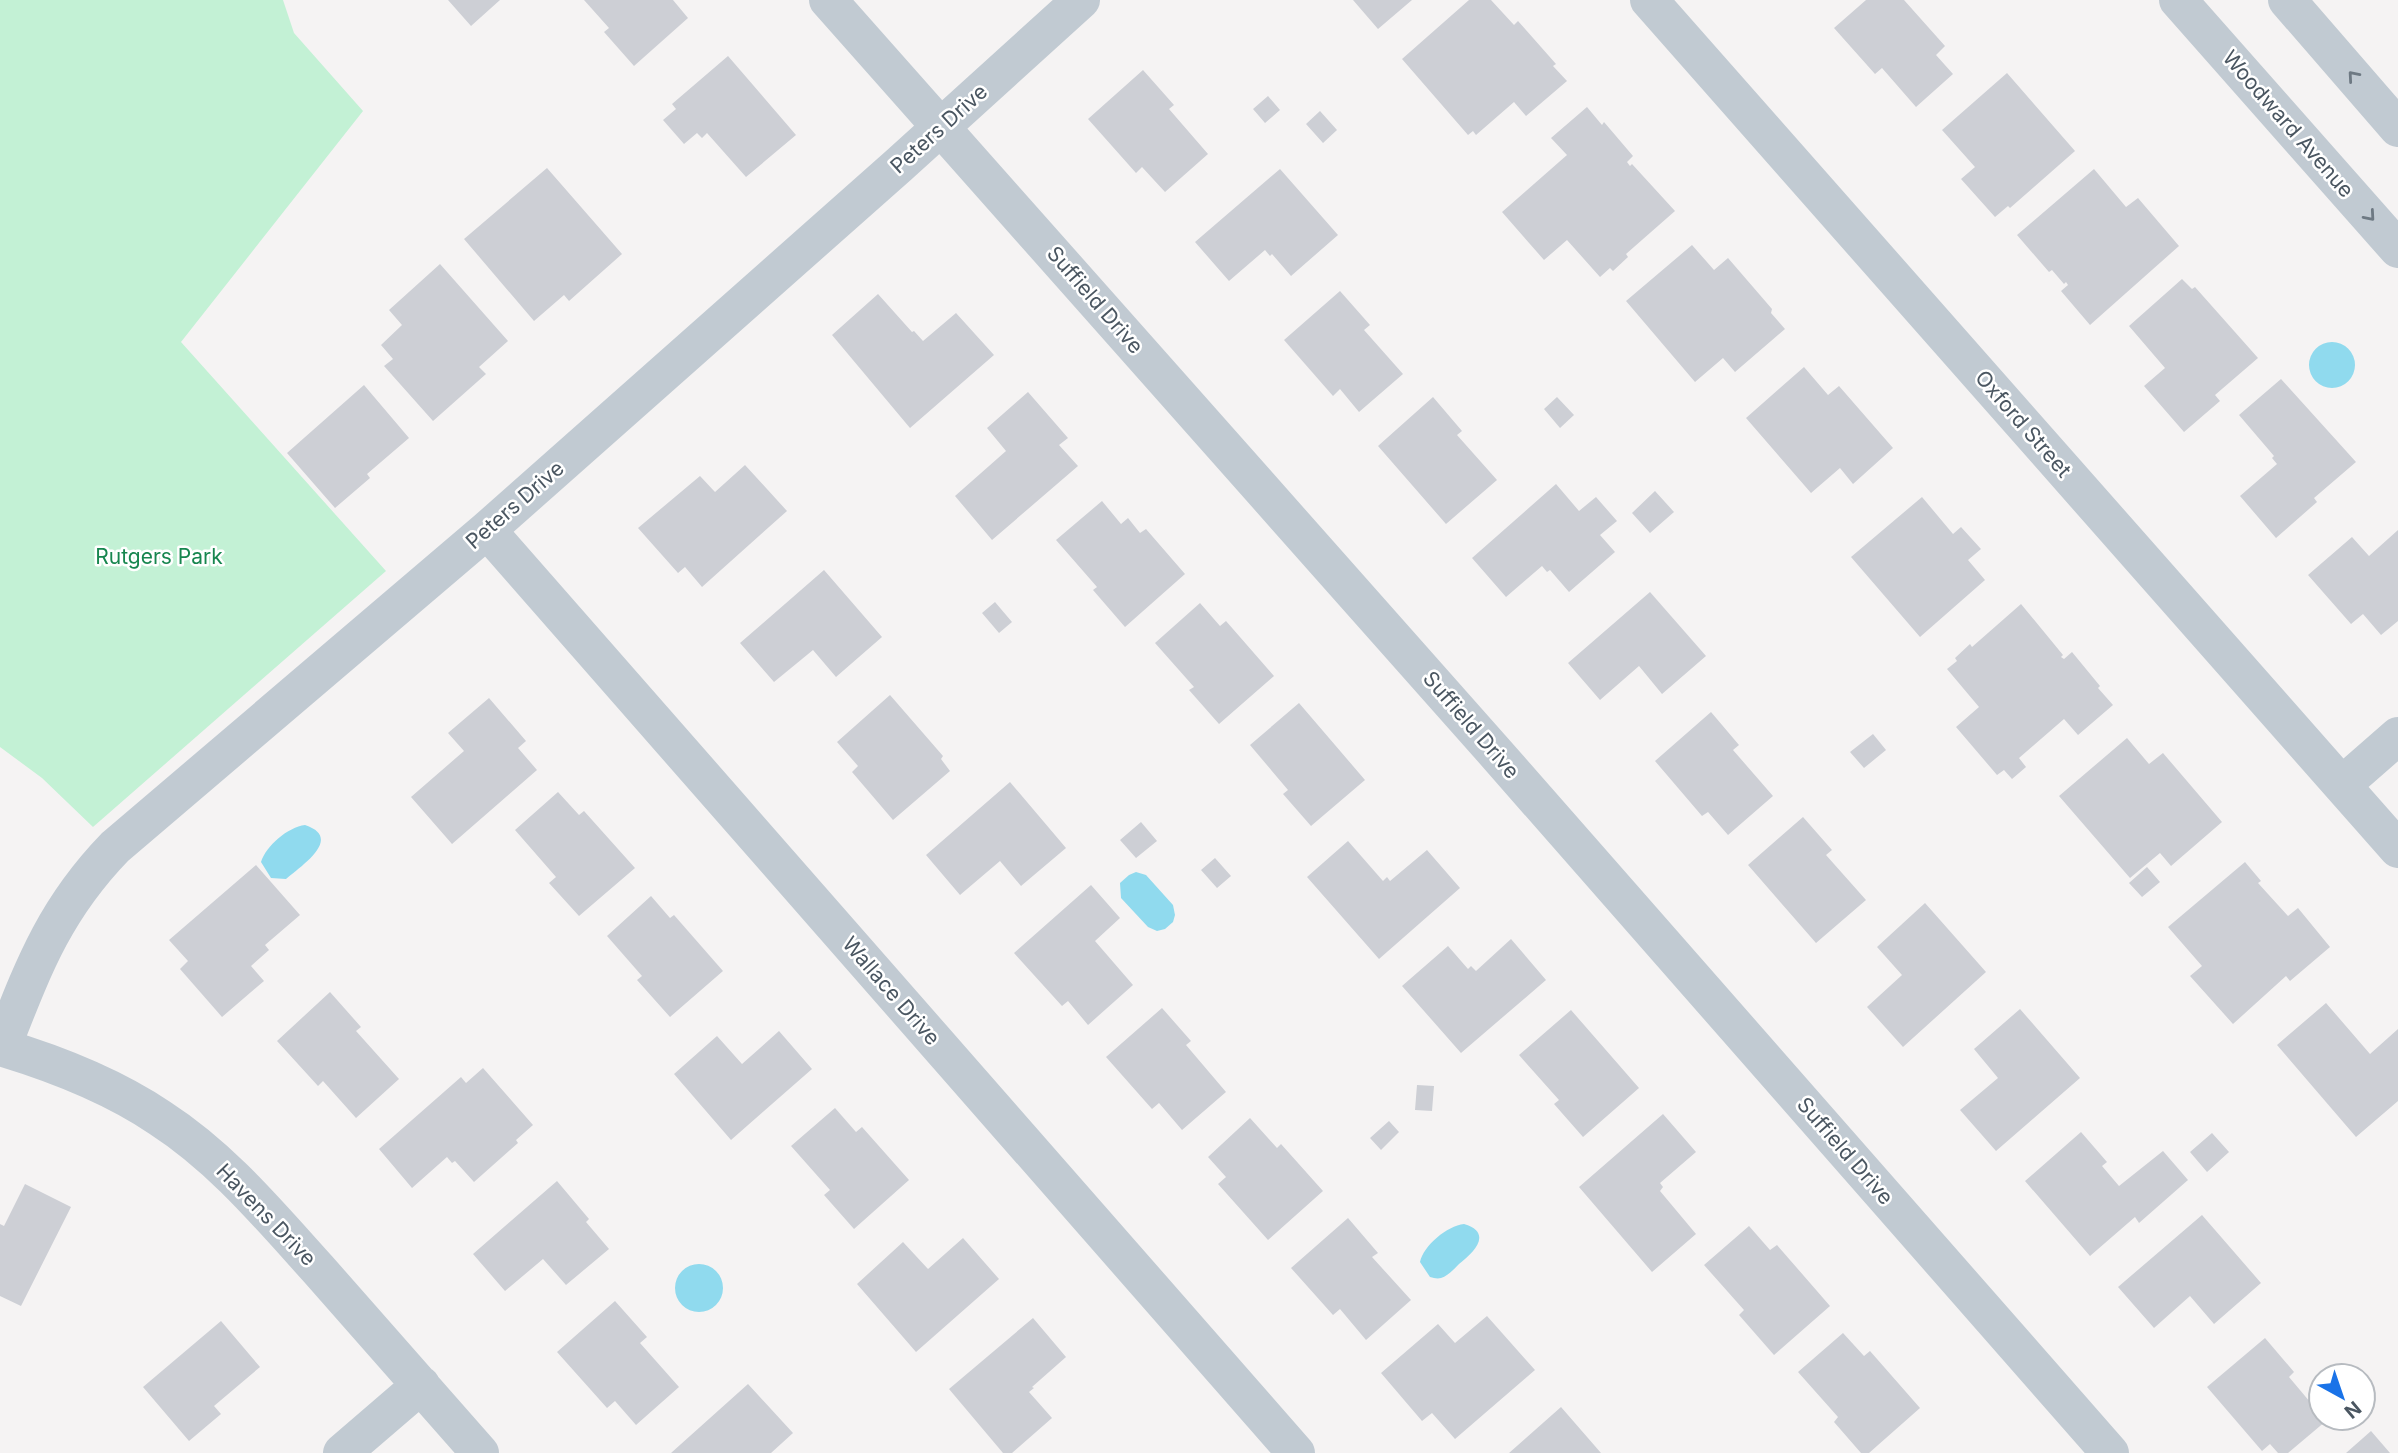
<svg xmlns="http://www.w3.org/2000/svg" width="2398" height="1453" font-family="Inter,sans-serif">
<style>
.green{fill:#c3f1d5}
.water{fill:#90daee}
.building{fill:#cdcfd5}
.lines{fill:none;stroke-linecap:round;stroke-linejoin:round}
.minor{stroke:#c1cad2;stroke-width:38}
.oneway{stroke:#6e7983}
.labels{text-anchor:middle;stroke-width:5;stroke-linejoin:round;paint-order:stroke}
.street-label{font-size:21px;fill:#4a5661;stroke:#fff}
.park-label{font-size:21px;fill:#17864f;stroke:#fff}
</style>
<rect width="100%" height="100%" fill="#f5f3f3"/>
<path class="green" d="M0,0H283L294,33L363,111L181,342L386,571L93,827L42,778L0,747Z"/>
<path class="water" d="M2309 365a23 23 0 1 1 46 0a23 23 0 1 1-46 0Z
M305,825C344,838 301,866 286,879L271,878L261,862C266,846 288,827 305,825Z
M1136,872L1146,875L1173,905L1175,915L1173,922L1165,929L1157,931L1148,927L1121,898L1120,883L1129,875Z
M1464,1224C1494,1233 1473,1253 1459,1264C1454,1269 1448,1276 1441,1278C1437,1279 1434,1278 1430,1277L1420,1262C1424,1245 1447,1226 1464,1224Z
M675 1288a24 24 0 1 1 48 0a24 24 0 1 1-48 0Z"/>
<path class="building" d="M448,0H500L471,26Z
M584,0H673L688,18L634,66L604,32L609,28Z
M1353,0H1412L1378,29Z
M1469,0H1491L1514,25L1518,21L1556,64L1553,66L1567,81L1526,116L1514,102L1476,135L1473,131L1468,135L1402,59Z
M1866,0H1904L1945,46L1936,55L1953,74L1916,107L1882,68L1875,74L1834,28Z
M728,56L796,135L746,177L707,133L702,138L697,133L684,144L663,120L676,109L672,104Z
M1143,70L1174,105L1169,109L1208,154L1165,192L1142,167L1136,173L1088,119Z
M2007,73L2075,151L2010,208L2008,206L1995,217L1961,179L1975,167L1942,130Z
M1268,96L1280,110L1265,123L1253,109Z
M1587,107L1602,125L1604,122L1633,156L1627,162L1630,166L1632,164L1675,211L1626,254L1628,257L1613,271L1610,268L1600,277L1567,240L1544,260L1502,212L1567,155L1551,138Z
M1320,111L1337,130L1323,143L1306,124Z
M547,168L622,254L569,301L564,295L534,321L464,239Z
M1280,169L1338,235L1291,276L1272,254L1270,256L1265,250L1229,281L1195,242Z
M2094,169L2126,207L2138,198L2179,246L2090,325L2061,291L2068,285L2066,282L2064,284L2052,270L2049,272L2017,235Z
M1692,245L1714,270L1728,258L1772,309L1771,313L1785,329L1735,372L1723,358L1695,382L1626,301Z
M440,264L508,341L479,367L486,374L433,421L384,366L393,359L381,345L402,325L389,310Z
M2182,279L2192,289L2195,287L2258,358L2215,395L2220,401L2184,432L2144,386L2165,368L2129,326Z
M1340,291L1370,325L1364,330L1403,374L1359,412L1340,389L1333,396L1284,340Z
M878,294L912,332L914,331L923,341L956,313L994,355L910,428L832,335Z
M1804,367L1828,395L1839,386L1893,448L1853,484L1840,468L1811,493L1746,418Z
M2281,379L2356,462L2314,498L2317,502L2276,538L2240,496L2277,464L2272,458L2274,456L2239,415Z
M364,385L409,438L367,474L370,478L335,508L287,453Z
M1028,392L1068,438L1059,445L1078,466L992,540L955,496L1006,451L987,428Z
M1433,397L1462,431L1457,435L1497,480L1446,524L1378,446Z
M1557,397L1574,415L1560,428L1544,409Z
M745,465L787,511L702,587L685,567L678,573L638,528L700,476L715,492Z
M1556,484L1579,511L1596,497L1617,521L1600,535L1615,552L1569,592L1550,570L1547,572L1542,566L1506,597L1472,558Z
M1655,491L1674,512L1650,533L1632,513Z
M1922,497L1953,534L1961,527L1981,549L1968,560L1985,580L1920,637L1851,557Z
M1102,501L1121,524L1128,518L1140,533L1146,529L1185,574L1125,627L1093,590L1097,587L1056,540Z
M2398,530V621L2381,635L2363,614L2351,624L2308,575L2352,537L2369,556Z
M824,570L882,637L836,677L813,650L774,682L740,643Z
M1650,592L1706,656L1662,694L1639,666L1600,700L1568,663Z
M995,602L1012,622L999,633L982,613Z
M1200,603L1220,626L1226,621L1274,676L1219,724L1189,690L1194,687L1155,643Z
M2021,604L2063,655L2061,657L2064,659L2072,652L2100,686L2098,688L2113,705L2078,735L2064,719L2019,758L2026,767L2012,779L2004,770L1997,775L1956,727L1979,707L1947,669L1957,661L1955,658L1970,644L1972,647Z
M890,695L943,756L941,759L950,771L893,820L852,772L858,766L837,742Z
M489,698L526,741L518,748L537,770L452,844L411,797L464,751L448,733Z
M1299,703L1365,780L1311,826L1283,794L1288,790L1250,745Z
M1711,712L1739,745L1733,750L1773,796L1728,835L1708,812L1702,816L1655,761Z
M1873,734L1886,750L1864,768L1850,752Z
M2127,738L2149,764L2163,753L2222,822L2171,866L2160,853L2130,878L2059,796Z
M1010,782L1066,848L1021,886L1000,861L960,895L926,855Z
M558,792L579,815L584,811L635,868L579,916L549,883L556,877L515,830Z
M1803,817L1832,850L1826,855L1866,900L1816,943L1748,865Z
M1141,822L1157,841L1136,858L1120,840Z
M1348,841L1383,881L1387,877L1390,881L1427,850L1460,888L1379,959L1307,877Z
M1215,858L1231,876L1217,888L1201,870Z
M2245,862L2261,881L2258,883L2288,916L2298,908L2330,947L2290,981L2286,976L2233,1024L2190,976L2202,966L2168,927Z
M256,865L300,915L265,945L269,950L251,966L264,981L222,1017L180,969L188,961L169,940Z
M2147,867L2160,882L2142,897L2129,883Z
M1091,885L1120,918L1095,941L1133,985L1088,1025L1068,1001L1062,1006L1014,953Z
M651,896L670,918L674,915L723,971L670,1017L637,980L642,976L607,936Z
M1925,903L1986,972L1903,1047L1867,1007L1902,975L1877,947Z
M1511,939L1546,980L1461,1053L1402,986L1448,946L1468,969L1471,966L1476,971Z
M330,992L361,1027L356,1031L399,1079L356,1118L323,1081L318,1086L277,1041Z
M2326,1003L2370,1054L2398,1029V1101L2356,1137L2277,1045Z
M1162,1008L1191,1041L1186,1045L1226,1092L1182,1130L1159,1103L1152,1109L1106,1057Z
M2020,1009L2080,1078L1996,1151L1960,1110L1998,1078L1974,1049Z
M1571,1010L1639,1088L1583,1137L1554,1104L1559,1100L1519,1055Z
M779,1031L812,1069L731,1140L674,1074L717,1036L742,1064Z
M483,1068L533,1125L516,1140L518,1143L474,1182L455,1161L452,1163L447,1157L412,1188L379,1149L461,1077L466,1083Z
M1417,1085L1434,1086L1432,1111L1415,1110Z
M835,1108L856,1132L862,1127L909,1180L854,1229L824,1195L830,1190L791,1146Z
M1663,1114L1696,1152L1660,1183L1663,1187L1660,1191L1696,1234L1652,1272L1579,1187Z
M1250,1118L1277,1148L1281,1144L1323,1191L1268,1240L1218,1184L1226,1177L1208,1157Z
M1389,1121L1399,1132L1381,1150L1370,1138Z
M2081,1132L2107,1162L2102,1166L2119,1186L2163,1151L2188,1180L2139,1223L2135,1217L2090,1256L2025,1181Z
M2212,1133L2229,1152L2207,1172L2190,1152Z
M557,1181L589,1219L586,1222L609,1249L566,1285L543,1259L505,1291L473,1254Z
M25,1184L71,1207L21,1306L0,1296V1224L4,1226Z
M2202,1215L2261,1283L2214,1324L2190,1296L2154,1328L2118,1287Z
M1348,1218L1378,1253L1372,1257L1411,1300L1366,1340L1340,1309L1333,1315L1291,1268Z
M1749,1226L1770,1250L1777,1245L1830,1306L1774,1355L1739,1315L1744,1310L1704,1265Z
M963,1238L999,1279L916,1352L857,1284L903,1242L928,1269Z
M615,1301L647,1337L640,1343L679,1387L636,1425L615,1401L607,1408L557,1352Z
M1487,1316L1535,1370L1455,1439L1432,1413L1422,1421L1381,1373L1438,1324L1455,1343Z
M1033,1318L1066,1357L1032,1387L1034,1388L1029,1392L1052,1418L1012,1453H1003L949,1389Z
M221,1321L260,1367L214,1406L221,1414L189,1441L143,1387Z
M1843,1333L1864,1356L1870,1351L1920,1408L1869,1453H1861L1834,1422L1838,1417L1798,1372Z
M2265,1338L2294,1372L2289,1377L2321,1415V1418L2326,1421L2288,1453H2278L2270,1444L2262,1451L2207,1387Z
M748,1384L793,1433L771,1453H671Z
M1561,1407L1601,1453H1509Z
M2371,1431L2390,1453H2346Z"/>
<g class="lines">
<path class="minor" d="M828,0L1493,750L2110,1453
M1649,0L2398,849
M2178,0L2398,249
M2287,0L2398,128
M487,530L1296,1453
M2342,785L2398,736
M0,1047C57,1064 111,1085 160,1118C222,1158 269,1215 318,1269C372,1330 426,1391 480,1453
M2,1047C33,968 54,910 115,847L487,530L899,165L1081,0
M342,1453L421,1385"/>
</g>
<defs><path id="oneway-chevron" d="M-2-3.5L2.5 0L-2 3.5" fill="none" stroke-width="1.6" stroke-linecap="round" stroke-linejoin="round" transform="scale(1.75)"/></defs>
<g class="oneway">
<use href="#oneway-chevron" transform="translate(2353 76) rotate(-131)"/>
<use href="#oneway-chevron" transform="translate(2370 216) rotate(49)"/>
</g>
<g class="labels">
<g class="street-label">
<text transform="translate(2288 124) rotate(49)" y="7">Woodward Avenue</text>
<text transform="translate(939 129) rotate(-42)" y="7">Peters Drive</text>
<text transform="translate(1095 300) rotate(49)" y="7">Suffield Drive</text>
<text transform="translate(2023 424) rotate(49)" y="7">Oxford Street</text>
<text transform="translate(515 505) rotate(-41)" y="7">Peters Drive</text>
<text transform="translate(1471 725) rotate(49)" y="7">Suffield Drive</text>
<text transform="translate(891 991) rotate(49)" y="7">Wallace Drive</text>
<text transform="translate(1845 1151) rotate(49)" y="7">Suffield Drive</text>
<text transform="translate(266 1215) rotate(46)" y="7">Havens Drive</text>
</g>
<g class="park-label">
<text x="159" y="564">Rutgers Park</text>
</g>
</g>
<g transform="translate(2342 1397) rotate(140)"><circle r="33" fill="#ffffff" stroke="#b7bbc0" stroke-width="2"/>
<path d="M0-5L12 26L0 18L-12 26Z" fill="#1a73e8"/>
<text y="-10" font-size="19" font-weight="bold" text-anchor="middle" fill="#4a5661">N</text>
</g>
</svg>
